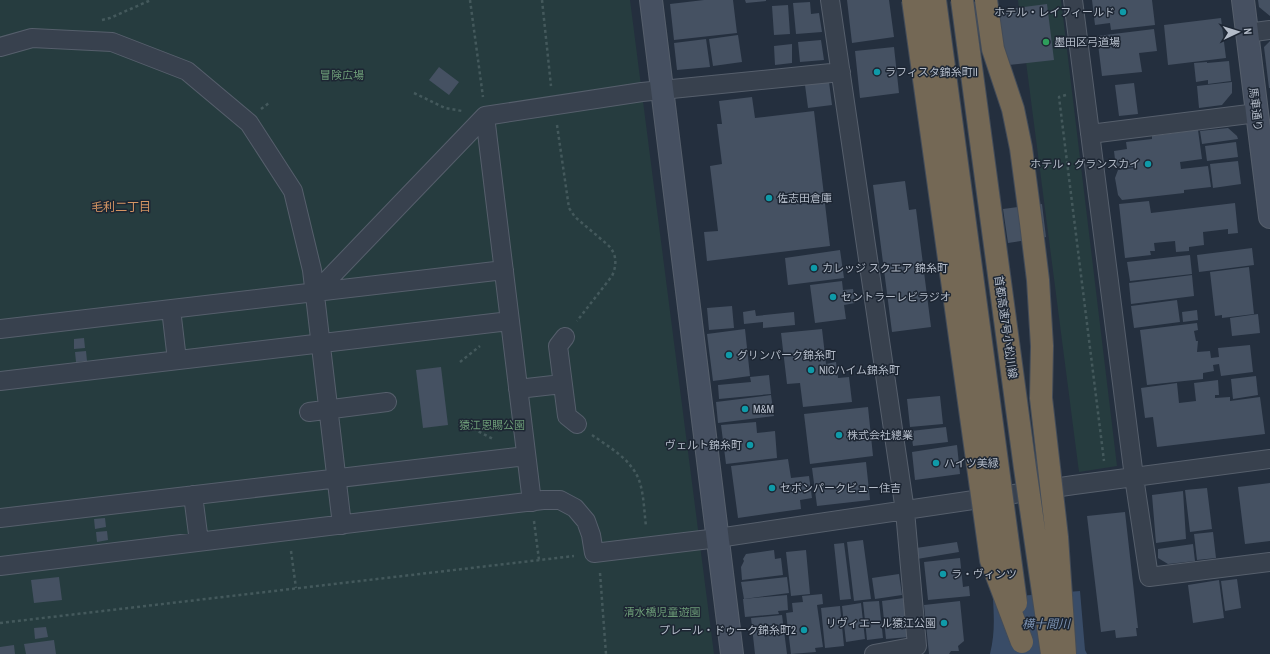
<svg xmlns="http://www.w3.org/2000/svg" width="1270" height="654" font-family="'Archivo Narrow','Noto Sans JP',sans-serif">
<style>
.green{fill:#263c3f}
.water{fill:#394c67}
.building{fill:#455162}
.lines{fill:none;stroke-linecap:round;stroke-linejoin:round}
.street-casing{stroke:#565f6c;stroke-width:20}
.secondary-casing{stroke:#565f6c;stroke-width:24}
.path{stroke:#44595c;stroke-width:2.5;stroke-dasharray:3 3;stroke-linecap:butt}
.street{stroke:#38414e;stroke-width:18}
.secondary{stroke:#465061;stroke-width:22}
.highway-bridge-casing{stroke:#434c59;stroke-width:24;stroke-linecap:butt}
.highway-bridge{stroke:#746855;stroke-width:22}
.culture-dot{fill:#0f9aa8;stroke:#1d2633;stroke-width:1.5}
.leisure-dot{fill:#2e9e5b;stroke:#1d2633;stroke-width:1.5}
.labels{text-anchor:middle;stroke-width:3;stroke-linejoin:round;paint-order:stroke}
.poi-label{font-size:11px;fill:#b4bcc9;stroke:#1d2633;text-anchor:start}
.park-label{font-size:11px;fill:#6b9a76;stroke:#1d2633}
.street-label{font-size:11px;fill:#b4bcc9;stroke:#1d2633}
.neighbourhood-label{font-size:12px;fill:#d59563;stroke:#1d2633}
.water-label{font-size:12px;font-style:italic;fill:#7c92b1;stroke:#1d2633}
</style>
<rect width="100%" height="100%" fill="#242f3e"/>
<path class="green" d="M0,0H630L714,654H0Z
M1018,0H1061L1117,466L1079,472Z"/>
<path class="water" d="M1080,591L1085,650L1087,654H990C995,634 994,618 993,598Z"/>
<path class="building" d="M704,0H733L737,33L674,40L670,4Z
M745,0H766V1L746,3Z
M847,0H889L894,37L852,43Z
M1092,0H1152L1155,25L1111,30L1110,23L1095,25Z
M1258,0H1270V16L1259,7Z
M810,2L811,14L819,13L822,32L796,34L793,3Z
M1047,4L1054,60L999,66L992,11Z
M788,5L790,34L774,35L772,6Z
M1221,18L1226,58L1168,65L1164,25Z
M1154,29L1157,51L1139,53L1142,72L1102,76L1097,36Z
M738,35L742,62L713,66L709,39Z
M706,39L710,67L677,70L674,43Z
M821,40L824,60L800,62L798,42Z
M1270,41V88H1269L1264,47Z
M792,44V63L775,65L774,46Z
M894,47L899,93L860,98L855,51Z
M1229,61L1231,81L1208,84V80L1196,82L1194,63L1207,62V63Z
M439,67L459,82L449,95L429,80Z
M829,82L832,105L808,108L805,85Z
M1232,82V93L1222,105L1199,108L1197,86Z
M1134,83L1138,114L1119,116L1115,85Z
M752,97L755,118L814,111L830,246L707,261L704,232L718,231L710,166L722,164L717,124H722L719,101Z
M1228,128L1237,136L1238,139L1202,144L1200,131Z
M1198,130L1202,159L1180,162L1181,169L1208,166L1211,187L1184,190V193L1122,200L1118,195L1115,178L1118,170L1135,168L1134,167L1116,168L1114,151L1127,149L1126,142L1152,139V136Z
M1236,142L1238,157L1207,161L1205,146Z
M1238,161L1241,184L1213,188L1210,164Z
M905,181L909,210L916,209L931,327L892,332L873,185Z
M1149,201L1151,213L1235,203L1238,233L1228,234V229L1203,232L1204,245L1189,247V251L1176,252L1175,241L1154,243L1155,251H1150L1151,255L1125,258L1119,204Z
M1042,204L1046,237L1008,243L1003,209Z
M1252,248L1254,265L1199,272L1197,255Z
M840,250L844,278L788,285L785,258Z
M1190,255L1192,274L1130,281L1127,262Z
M1249,267L1254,314L1222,318V315L1215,316L1210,272Z
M1192,275L1194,296L1131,304L1129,283Z
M842,281L843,290L853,289L855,303L844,305L846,319L815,323L810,285Z
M1177,300L1180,322L1134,328L1131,306Z
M732,306L734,328L709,330L707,308Z
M755,310L756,316L794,312L795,325L763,328V322L744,324L743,312Z
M1197,310L1198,320L1183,322L1182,312Z
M1258,314L1260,333L1232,336L1230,318Z
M1197,323L1198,330L1194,331L1196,341H1198L1197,352L1210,351L1211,358L1219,357L1218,348L1250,345L1253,372L1221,376L1219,364L1213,365L1214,371L1203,373V379L1147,385L1140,330Z
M745,329L750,376L713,381L707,334Z
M822,329L826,364L836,362L838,378L849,377L852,402L803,407L800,383L787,384L781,333Z
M84,338L85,348L74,349V339Z
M86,351L87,361L76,362L75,352Z
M441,367L448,425L423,428L416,370Z
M769,375L771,394L719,399L718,385L751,382L750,377Z
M1256,376L1258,395L1233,399L1231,379Z
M1218,380L1219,395H1215V398L1230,397V401L1260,397L1265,434L1157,447L1153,417L1145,418L1141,388L1177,383L1179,403L1196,401L1194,383Z
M771,395L774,416L718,423L716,402Z
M940,396L943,424L910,427L907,399Z
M868,407L873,456L810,464L804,414Z
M756,422L757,433L775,431L777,458L726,464L721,425Z
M946,427L948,442L913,446L911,431Z
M957,445L960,474L915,480L912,452Z
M788,459L791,478L809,476L812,498L800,500L801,509L738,518L731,466Z
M866,462L870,500L817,506L812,468Z
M1270,483V541L1245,544L1238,487Z
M1207,488L1212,529L1190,532L1185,490Z
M1183,491L1186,539L1156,543L1152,495Z
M1125,512L1138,628H1136L1137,636L1116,638L1115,630L1101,632L1087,516Z
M105,518L106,527L95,529L94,519Z
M107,531L108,540L97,542L96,532Z
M1213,532L1216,558L1197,560L1194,534Z
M863,540L871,599L854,601L847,542Z
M957,542L959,552L917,559L916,548Z
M844,543L851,599L840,600L834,544Z
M1193,544L1195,561L1168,564L1158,558V549Z
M774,550L775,559L781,558L783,575L742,580L741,567L744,561L743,559L746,554Z
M806,550L810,594L791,596L786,552Z
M960,558L963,587L969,586L970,596L928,600L924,562Z
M899,574L902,595L875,599L872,578Z
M59,577L62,600L34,603L31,580Z
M787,577L789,593L744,599L741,582Z
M1237,579L1241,608L1225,611L1221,581Z
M1219,580L1224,618L1193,623L1188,585Z
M822,594L823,604L817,605L823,647L815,648L816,652L791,654L786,613L793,612L792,603L803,602L802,596Z
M787,595L788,610L778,611L779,614L745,617L743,599Z
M904,598L909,637L886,639L882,601Z
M879,601L883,638L867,640L863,602Z
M960,601L964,641L958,646L959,651H951L949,654H929L924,605Z
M861,603L865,639L846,642L842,606Z
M840,606L844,646L825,648L821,608Z
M782,615L787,654H755L751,618Z
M46,627L48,637L35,639L34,628Z
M54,640L56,654H26L24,644Z
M14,645L15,654H0V647Z"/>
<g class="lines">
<defs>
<path id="street" d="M830,0L905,511L917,646L874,654
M1073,0L1134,477L1149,577L1270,562
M1247,33L1270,30
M0,47L32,38L112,42L187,71L249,123L293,191L312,270L342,525
M485,116L532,502
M1090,134L1257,113
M315,293L485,116L642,92L841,72
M171,309L177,360
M0,329L504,270
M565,337L558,346L567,416L577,424
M0,381L510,321
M518,389L562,384
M309,412L387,402
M193,495L199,542
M0,518L526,456
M0,566L543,500H560L575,508L586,521L591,535L594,553L718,538L1074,485L1270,459"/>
<path id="secondary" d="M651,0L732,654
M1243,0L1270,217"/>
</defs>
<use href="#street" class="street-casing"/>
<use href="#secondary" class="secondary-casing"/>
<path class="path" d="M470,0L483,97
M542,0L551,86
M102,20L110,18L151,0
M414,93L445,108L462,111
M1066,95L1059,97L1104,461
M261,109L269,103
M557,125L569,208L575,217L608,245C617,254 617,265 612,276L577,321
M460,362L480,346
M468,426L493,439
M592,435C609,447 631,459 639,480C644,494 644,511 646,526
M534,521L539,560
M291,551L296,588
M600,573L606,654
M0,623L574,556"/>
<use href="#street" class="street"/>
<use href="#secondary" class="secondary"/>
<defs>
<path id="highway-bridge" d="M913,0L991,560L1022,642
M935,0L1016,603
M962,0L1025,468L1052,654
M986,0L993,49L1013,109L1021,148L1031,223L1038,280L1042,346L1041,398L1057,537L1065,654"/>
</defs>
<use href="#highway-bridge" class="highway-bridge-casing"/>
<use href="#highway-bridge" class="highway-bridge"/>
</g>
<g class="culture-dot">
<circle cx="1123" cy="12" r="4"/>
<circle cx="877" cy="72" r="4"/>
<circle cx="1148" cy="164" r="4"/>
<circle cx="769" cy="198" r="4"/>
<circle cx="814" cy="268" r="4"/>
<circle cx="833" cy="297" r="4"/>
<circle cx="729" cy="355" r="4"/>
<circle cx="811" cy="370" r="4"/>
<circle cx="745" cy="409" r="4"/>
<circle cx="839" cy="435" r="4"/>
<circle cx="750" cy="445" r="4"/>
<circle cx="936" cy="463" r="4"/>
<circle cx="772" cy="488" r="4"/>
<circle cx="943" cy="574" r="4"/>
<circle cx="944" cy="623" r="4"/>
<circle cx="804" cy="630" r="4"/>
</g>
<circle class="leisure-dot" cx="1046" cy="42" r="4"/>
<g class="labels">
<g class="poi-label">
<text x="1115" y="16" text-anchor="end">ホテル・レイフィールド</text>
<text x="1054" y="46">墨田区弓道場</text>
<text x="885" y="76">ラフィスタ錦糸町II</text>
<text x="1140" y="168" text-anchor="end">ホテル・グランスカイ</text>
<text x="777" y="202">佐志田倉庫</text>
<text x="822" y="272">カレッジ スクエア 錦糸町</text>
<text x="841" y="301">セントラーレビラジオ</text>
<text x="737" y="359">グリンパーク錦糸町</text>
<text x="819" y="374">NICハイム錦糸町</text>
<text x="753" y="413">M&amp;M</text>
<text x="847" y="439">株式会社總業</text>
<text x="742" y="449" text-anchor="end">ヴェルト錦糸町</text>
<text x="944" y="467">ハイツ美緑</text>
<text x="780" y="492">セボンパークビュー住吉</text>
<text x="951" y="578">ラ・ヴィンツ</text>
<text x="936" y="627" text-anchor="end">リヴィエール猿江公園</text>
<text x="796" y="634" text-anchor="end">プレール・ドゥーク錦糸町2</text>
</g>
<g class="park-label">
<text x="342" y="79">冒険広場</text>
<text x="492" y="429">猿江恩賜公園</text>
<text x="662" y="616">清水橋児童遊園</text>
</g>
<g class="street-label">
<text transform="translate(1256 109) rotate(83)" y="4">馬車通り</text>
<text transform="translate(1006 327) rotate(82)" y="4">首都高速7号小松川線</text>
</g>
<g class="neighbourhood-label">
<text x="121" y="211">毛利二丁目</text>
</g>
<g class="water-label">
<text x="1046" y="628">横十間川</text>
</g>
</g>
<g transform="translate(1238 32) rotate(86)" stroke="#1d2633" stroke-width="3" paint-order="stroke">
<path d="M0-3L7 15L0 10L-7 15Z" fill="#b4bcc9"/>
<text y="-6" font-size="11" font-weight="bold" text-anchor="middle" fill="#b4bcc9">N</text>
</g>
</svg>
